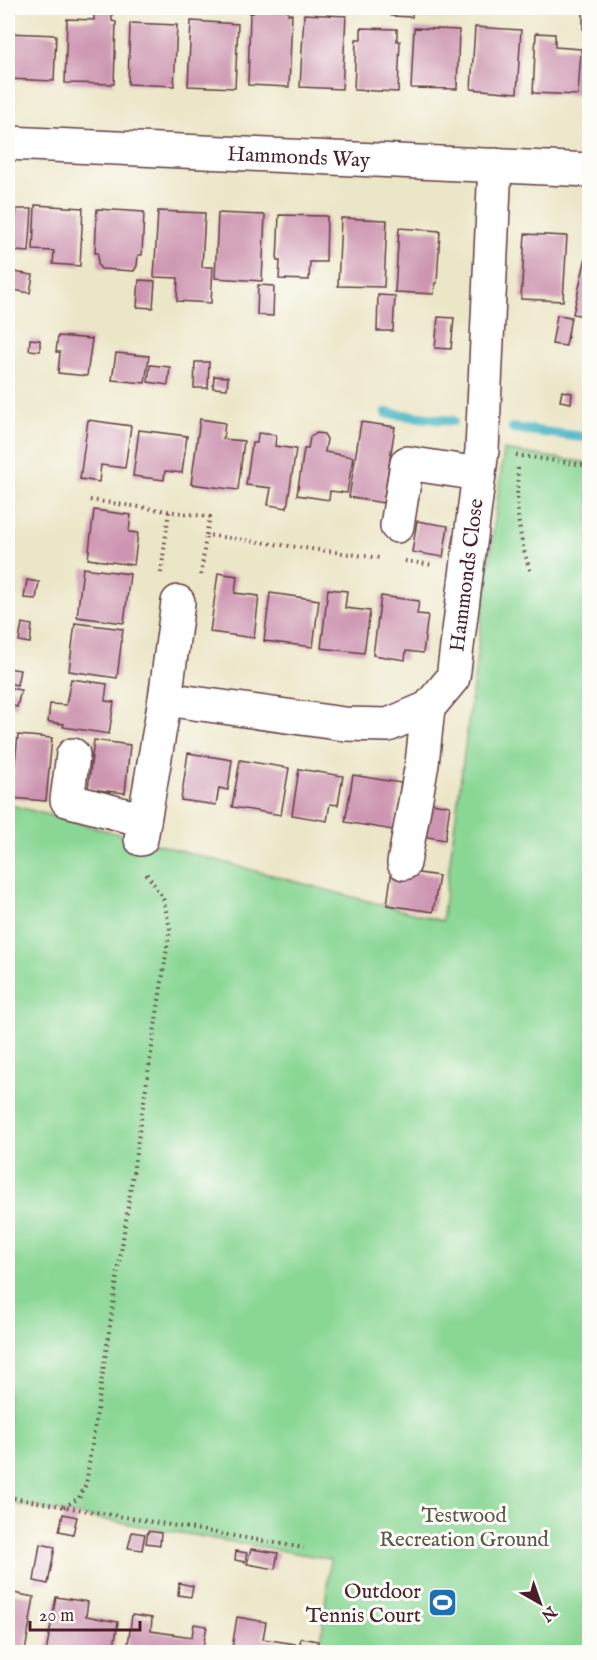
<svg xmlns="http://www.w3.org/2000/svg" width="597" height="1660" font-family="'IM FELL English',serif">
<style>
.green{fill:#8ad795;stroke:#6a7b60;stroke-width:1.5}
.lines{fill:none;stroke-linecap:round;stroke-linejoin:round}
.stream{stroke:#49b6c4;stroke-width:10}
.building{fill:#cd95b1}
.minor-casing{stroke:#623d43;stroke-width:36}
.path{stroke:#623d43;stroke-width:4;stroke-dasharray:1.5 4.5;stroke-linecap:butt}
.minor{stroke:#fff;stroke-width:33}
.labels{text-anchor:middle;stroke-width:6;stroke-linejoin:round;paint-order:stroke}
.street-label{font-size:21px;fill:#4a1f2b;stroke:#fdfcf7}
.park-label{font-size:21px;fill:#5d564b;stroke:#fdfcf7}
.poi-label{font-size:21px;fill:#4a1f2b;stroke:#fdfcf7;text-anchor:end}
</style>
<rect width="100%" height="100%" fill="#fdfcf7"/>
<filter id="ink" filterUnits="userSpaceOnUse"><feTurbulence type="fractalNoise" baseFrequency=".0167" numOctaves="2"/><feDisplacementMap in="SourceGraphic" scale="12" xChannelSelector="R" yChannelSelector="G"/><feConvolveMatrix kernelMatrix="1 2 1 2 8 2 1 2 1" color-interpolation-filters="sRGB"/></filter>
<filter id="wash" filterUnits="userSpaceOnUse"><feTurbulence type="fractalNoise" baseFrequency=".008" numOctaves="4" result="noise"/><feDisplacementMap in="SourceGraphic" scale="24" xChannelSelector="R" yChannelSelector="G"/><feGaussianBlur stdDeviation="1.35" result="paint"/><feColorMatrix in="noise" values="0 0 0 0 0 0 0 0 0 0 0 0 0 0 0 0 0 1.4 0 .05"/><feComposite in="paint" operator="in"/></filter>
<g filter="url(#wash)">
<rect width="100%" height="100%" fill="#ece6c8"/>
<path class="green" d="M504,450L589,463V1652H320L330,1559L8,1503V804L442,921Z"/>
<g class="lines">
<path class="stream" d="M386,413L453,421
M513,428L590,438"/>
</g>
<g id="blocks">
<path class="building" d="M253,8H288V14H292L289,87L248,85L250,12L253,13Z
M391,8H412V17L391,16Z
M583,8H590V29H583Z
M94,9H112V21L116,22L114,84L65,83L67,19L94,20Z
M304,14L346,16L342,89L300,87Z
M191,21L238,24L235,88L188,86Z
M130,23L177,25L174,86L128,84Z
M475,27L521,30L517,93L471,89Z
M361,28L397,29V41H400L398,92L354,90L356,39H361Z
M414,28L459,30L457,89L411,88Z
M8,33L56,35L54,81L8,79Z
M536,33L555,34V47L581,49L578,95L533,93Z
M35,205L83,208L80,266L53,264L54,251L33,250Z
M17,209H32L29,252L15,251L16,243L8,242V215L16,216Z
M97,209L144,212L142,255H138L137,266L134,271L101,269L98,265V253H95Z
M158,211L205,213L202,267H213L211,303L177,301L178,278L154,277Z
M218,213L265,215L262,281L215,278Z
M279,215L327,216L326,262H310L309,280L279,279L280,261H277Z
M341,218L387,220L384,287L338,286Z
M399,228L440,231L437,283H435L434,294L395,292Z
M525,234L567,236L563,301L521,299Z
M589,244H590V317L573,314Z
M8,271L33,275L30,293L8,289Z
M139,280L155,281L153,308L137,307Z
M258,285L274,286L273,316L257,315Z
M378,295L395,296L393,331H377Z
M557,315L571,317L566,346L552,344Z
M438,317L454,318L451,349L435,348Z
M58,336L92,339L87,376L58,373L60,352H56Z
M30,339L40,340V351L29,350Z
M116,353L149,356L145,383L112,380Z
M195,362H209L208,388H194Z
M150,365L170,367L168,385L148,382Z
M214,376L228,377L227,389L213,388Z
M562,391L572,393L571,403L560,401Z
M200,419L225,423L223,439L244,441L238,490L191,484Z
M88,420L131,426L125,468L101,465L99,482L80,479Z
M361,422L395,427L383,503L349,497Z
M139,430L187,436L182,473L165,471L164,480L133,476Z
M258,433L276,435L275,446L296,449L287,508L268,505L271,488L246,485L252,443H257Z
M317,433L324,434L327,439L325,452L353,457L347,493L330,491L329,500L297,495L304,449H308L310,437Z
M94,510L131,515L129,532L138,533L134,565L88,559Z
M417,521L448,526L443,557L412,552Z
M83,568L130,574L124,623L77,617Z
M218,573L237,576L235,593L259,596L254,638L210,632Z
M27,580L39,582L36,599L24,598Z
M328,589L347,591L345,608L370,611L364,653L321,648Z
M270,593L319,600L313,647L264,641Z
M381,596L419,601L417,614L428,615L423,653L406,651L405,660L373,655Z
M22,623L32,625L30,643L19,641Z
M75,623L123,629L117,678L69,671Z
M8,668L20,670L17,685L8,683Z
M71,679L107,684L105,701L114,702L109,734L63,727L64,724L48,722L50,704L66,705Z
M9,688L21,690L17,707L8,705Z
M18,735L52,738L46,801L11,798Z
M94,740L130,745L125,793L88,789Z
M188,753L232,760L228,790L219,788L216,805L181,800Z
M240,760L289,768L281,815L232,807Z
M299,769L343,776L338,805L330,804L327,821L292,815Z
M353,775L401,783L393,830L345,822Z
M420,801L450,806L445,840L416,835Z
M392,869L439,876L433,912L387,905Z
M63,1514L77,1517L73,1534L59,1531Z
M148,1531L161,1533L160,1545L146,1543Z
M132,1532L145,1534L142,1550L128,1548Z
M40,1544L55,1547L48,1584L34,1581Z
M251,1549L278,1553L275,1569L247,1564Z
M236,1551L247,1553L245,1562L235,1560Z
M179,1583L193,1586L191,1597L178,1595Z
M8,1592L34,1597L25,1652H8Z
M56,1597L88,1602L86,1616L118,1622L113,1652H46Z
M132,1615L152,1618L151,1631L192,1637L194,1624L207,1626L203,1647L215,1649L214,1652H127Z
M237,1617L266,1622L263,1639L295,1644L294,1652H228L229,1647L232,1648Z
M301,1638L318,1641L316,1652H298Z"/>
</g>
</g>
<g filter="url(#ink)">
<use href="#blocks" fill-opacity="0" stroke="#623d43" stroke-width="1.5"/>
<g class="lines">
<defs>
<g id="minor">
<path id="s1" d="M8,143L590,170"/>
<path d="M397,526L407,463L479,474"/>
<path id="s2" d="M165,699L344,724L388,725L428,708L453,678L482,450L495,165"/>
<path d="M73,755L67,800L144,820"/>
<path d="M141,839L165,699L178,602"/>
<path d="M404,863L422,764L428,708"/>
</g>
</defs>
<use href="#minor" class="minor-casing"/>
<path class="path" d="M516,455L590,466
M518,468C516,508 517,532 530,570
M90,500L210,517L206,535L380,558
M405,561L433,565
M161,573L169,511
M201,575L206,535
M8,1497L304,1548
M64,1507L79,1498L86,1484L170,928L163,898L146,873"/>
<use href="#minor" class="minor"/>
</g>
</g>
<defs>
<symbol id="stadium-square" viewBox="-11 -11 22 22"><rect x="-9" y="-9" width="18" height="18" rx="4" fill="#1f6fb2" stroke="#fdfcf7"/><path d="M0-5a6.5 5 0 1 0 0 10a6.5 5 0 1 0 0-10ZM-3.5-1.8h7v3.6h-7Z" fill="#fff"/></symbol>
</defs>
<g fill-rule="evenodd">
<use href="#stadium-square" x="426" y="1586" width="33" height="33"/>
</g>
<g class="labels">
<g class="street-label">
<text dy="7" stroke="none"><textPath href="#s1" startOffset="291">Hammonds Way</textPath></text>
<text dy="7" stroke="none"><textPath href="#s2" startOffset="411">Hammonds Close</textPath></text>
</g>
<g class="park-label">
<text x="464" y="1522">Testwood<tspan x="464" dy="24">Recreation Ground</tspan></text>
</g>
<g class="poi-label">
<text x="421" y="1598">Outdoor<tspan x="421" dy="24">Tennis Court</tspan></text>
</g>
</g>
<rect width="597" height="1660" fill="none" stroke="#fdfcf7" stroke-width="30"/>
<g transform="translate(540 1603) rotate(140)" stroke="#fdfcf7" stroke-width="4.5" paint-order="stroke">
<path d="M0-4.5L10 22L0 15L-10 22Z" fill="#4a1f2b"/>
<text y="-9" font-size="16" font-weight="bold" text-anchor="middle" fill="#4a1f2b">N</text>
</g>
<path d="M30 1621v9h110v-9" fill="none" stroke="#4a1f2b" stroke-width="3"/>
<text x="39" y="1621" font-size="18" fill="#4a1f2b" stroke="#fdfcf7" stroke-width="4.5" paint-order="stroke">20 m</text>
</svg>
